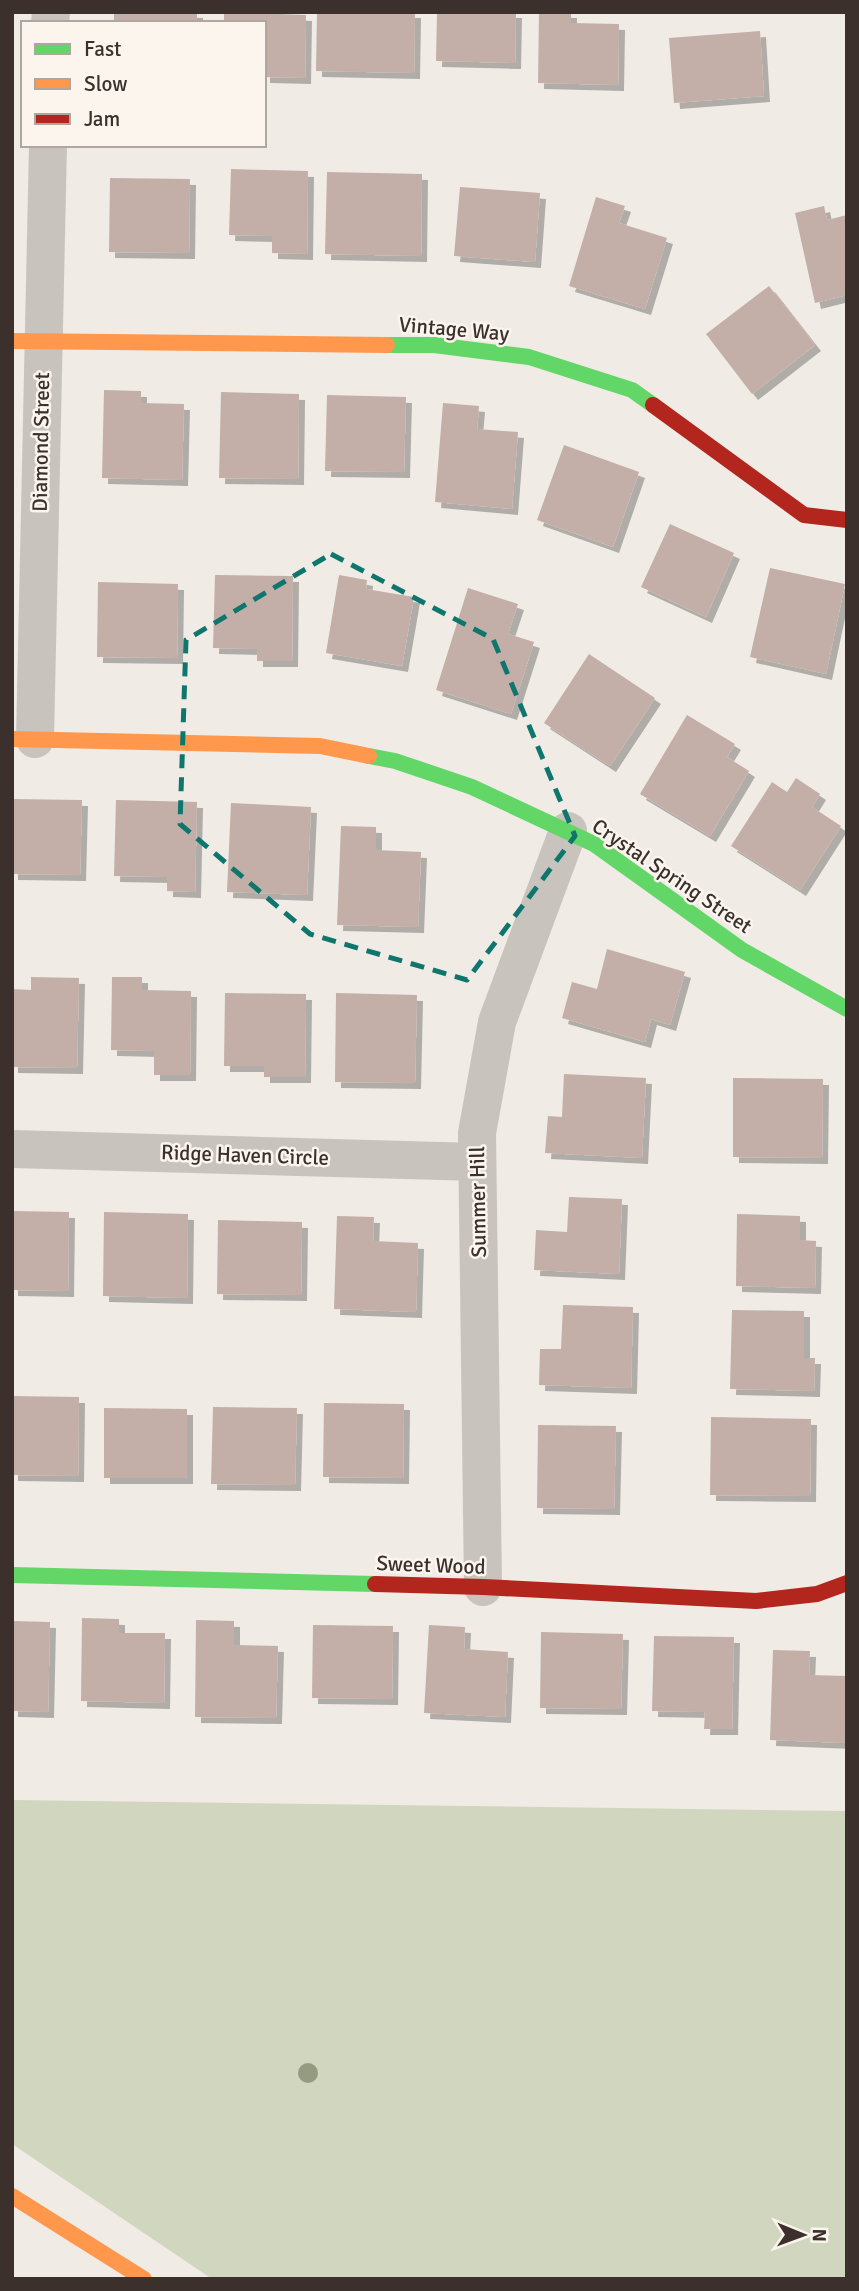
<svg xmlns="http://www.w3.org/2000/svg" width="859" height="2291" font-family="Signika,sans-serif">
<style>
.green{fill:#d1d6bf}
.building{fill:#c3afa7;filter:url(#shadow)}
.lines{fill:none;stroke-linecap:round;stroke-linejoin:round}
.street{stroke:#c9c3be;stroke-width:38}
.fast{stroke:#63d668;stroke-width:16}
.slow{stroke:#ff974d;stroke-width:16}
.jam{stroke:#b3261e;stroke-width:16}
.tree{fill:#959b80}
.marked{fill:none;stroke:#0f766e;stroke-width:5;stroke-dasharray:14 9;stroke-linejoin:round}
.labels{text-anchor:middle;stroke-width:5;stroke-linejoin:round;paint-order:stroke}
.street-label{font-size:21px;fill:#3b302b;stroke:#fbf5ee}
</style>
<defs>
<filter id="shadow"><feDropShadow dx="6" dy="6" stdDeviation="0" flood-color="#0004"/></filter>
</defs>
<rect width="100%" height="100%" fill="#f0ebe5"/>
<path class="green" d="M12,1800L847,1811V2279H212L12,2144Z"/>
<path class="building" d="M114,12H197V23H114Z
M224,12L306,15L305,78L264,77V23H224Z
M317,12H415L414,73L316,71Z
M437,12H516L515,63L436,61Z
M539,12H571V23L619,24L618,85L538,83Z
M760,31L764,96L674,103L669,38Z
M231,169L308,171L307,254L272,253V236L229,235Z
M327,172L422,174L421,256L325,254Z
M110,178L190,179L189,253L109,252Z
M460,187L540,193L535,262L454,256Z
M596,197L625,206L619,223L667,238L645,309L569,286Z
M824,206L827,220L847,215V295L815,303L795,213Z
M769,286L815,345L752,394L706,334Z
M104,390L141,391V403L184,404L182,480L102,478Z
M221,392L299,394L298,479L219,478Z
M327,395L406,397L404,472L325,471Z
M443,403L479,406L477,429L518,432L512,509L435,502Z
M564,445L639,472L613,547L537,520Z
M670,524L734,553L706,617L641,587Z
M770,568L845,584L826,674L750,657Z
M215,575L293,576L292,661H257V649L213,648Z
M339,575L367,580L366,589L414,597L402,666L326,653Z
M98,582L178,584L177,658L97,657Z
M468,588L518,604L508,634L534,642L511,714L436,690Z
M589,654L655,698L610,766L544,723Z
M687,715L735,744L727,757L749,771L710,836L640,794Z
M796,778L820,794L812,807L841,826L800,890L731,846L772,782L787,792Z
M12,799L82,800L80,875L12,874Z
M116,800L197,802L195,892L167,891V877L114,876Z
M231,803L311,807L307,895L227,892Z
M341,826L376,827V850L421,852L418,927L337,925Z
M607,949L685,972L670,1025L651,1019L645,1042L562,1018L572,982L597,989Z
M31,977L79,978L77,1068L12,1067V989L31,990Z
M112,977H142V990L191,991L190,1075H154V1051L111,1050Z
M225,993L306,994L305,1077H264V1066H224Z
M336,993L417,995L415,1083L335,1082Z
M564,1074L646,1078L642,1158L545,1153L548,1116L562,1117Z
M733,1078L823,1079L822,1158L733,1157Z
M569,1197L622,1199L619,1274L534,1270L536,1230L567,1232Z
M12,1211L69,1212L68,1291L12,1290Z
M104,1212L188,1214L187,1298L103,1296Z
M737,1214L800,1216V1240L816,1241L815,1288L736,1286Z
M337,1216L374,1217L373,1241L418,1243L416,1312L334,1309Z
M218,1220L302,1222L301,1295L217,1294Z
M563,1305L633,1307L631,1388L539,1385L540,1349H561Z
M732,1310L804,1311V1358H815L814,1391L730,1389Z
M12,1396L79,1397L78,1476L12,1475Z
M324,1403L404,1404L403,1478L323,1477Z
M213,1407L297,1408L295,1485L211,1484Z
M104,1408L187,1409V1478H104Z
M711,1417L811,1419L810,1496L710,1495Z
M538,1425L616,1426L614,1509L537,1508Z
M82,1618L119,1619V1633H165L164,1703L81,1701Z
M196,1620L234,1621V1645L278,1646L276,1718L195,1717Z
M12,1621L50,1622L48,1712L12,1711Z
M313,1625L393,1626L392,1699L312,1698Z
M429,1625L465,1627L464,1649L508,1652L505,1717L424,1713Z
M541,1632L623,1634L621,1709L540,1708Z
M654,1636L734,1637L732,1729H704L705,1712L652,1711Z
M773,1650L810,1651L809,1675L847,1676V1743L770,1740Z"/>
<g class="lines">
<path class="street" d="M50,23L51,12
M35,739L48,145
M12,1149L477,1162
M483,1587L477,1133L497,1022L568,831"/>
<path class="fast" d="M387,345H434L529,357L632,390L653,405
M369,756L395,761L472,787L594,844L742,950L847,1009
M12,1575L375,1584"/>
<path class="slow" d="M12,341L387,345
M12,739L320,746L369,756
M12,2196L144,2279"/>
<path class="jam" d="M653,405L804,515L847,520
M375,1584L483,1587L756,1601L817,1594L847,1583"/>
</g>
<circle class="tree" cx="308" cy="2073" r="10"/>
<path class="marked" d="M331,554L493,639L575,836L467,980L310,934L180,824L186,640Z"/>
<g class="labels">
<g class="street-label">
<text transform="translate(454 329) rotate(5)" y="7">Vintage Way</text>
<text transform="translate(41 442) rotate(-89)" y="7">Diamond Street</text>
<text transform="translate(672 876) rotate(34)" y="7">Crystal Spring Street</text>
<text transform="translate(245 1155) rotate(2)" y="7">Ridge Haven Circle</text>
<text transform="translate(478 1202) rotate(-91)" y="7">Summer Hill</text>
<text transform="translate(431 1565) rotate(2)" y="7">Sweet Wood</text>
</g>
</g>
<rect width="859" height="2291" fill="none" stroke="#3b302b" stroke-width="28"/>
<rect x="21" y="21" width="245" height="126" fill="#fbf5ee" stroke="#aea6a0" stroke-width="2"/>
<rect x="35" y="44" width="35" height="10" fill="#63d668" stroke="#aea6a0" stroke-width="2"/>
<text x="84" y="56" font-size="21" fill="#3b302b">Fast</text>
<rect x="35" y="79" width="35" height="10" fill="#ff974d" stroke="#aea6a0" stroke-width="2"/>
<text x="84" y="91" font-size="21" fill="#3b302b">Slow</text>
<rect x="35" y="114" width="35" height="10" fill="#b3261e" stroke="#aea6a0" stroke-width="2"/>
<text x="84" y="126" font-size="21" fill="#3b302b">Jam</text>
<g transform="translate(803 2235) rotate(91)" stroke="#fbf5ee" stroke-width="5" paint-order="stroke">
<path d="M0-5L12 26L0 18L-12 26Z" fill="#3b302b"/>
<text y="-10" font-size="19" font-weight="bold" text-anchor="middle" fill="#3b302b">N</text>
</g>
</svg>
